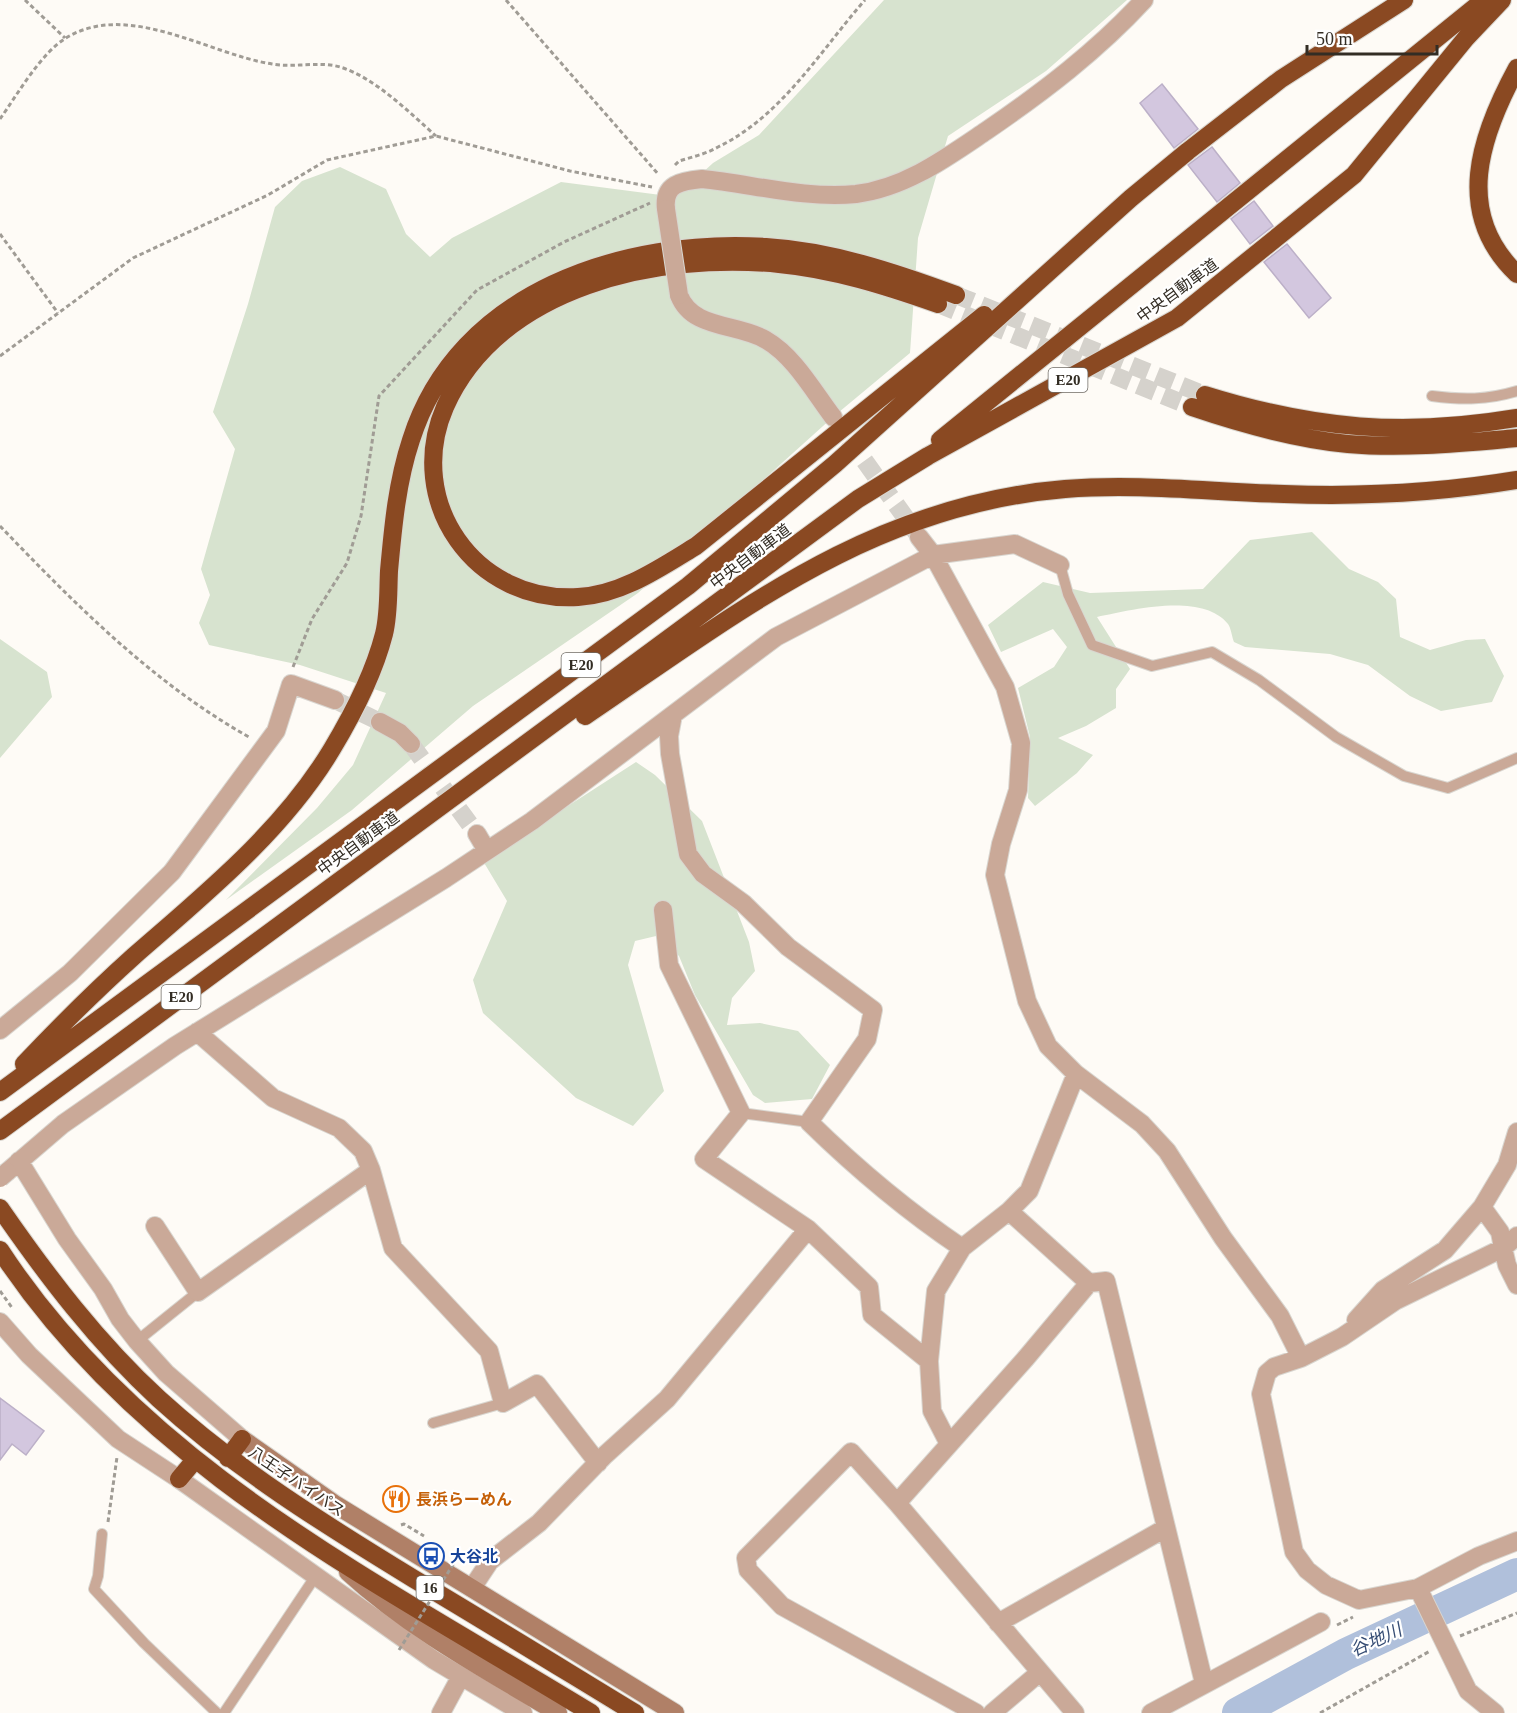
<svg xmlns="http://www.w3.org/2000/svg" width="1517" height="1713" font-family="'Times New Roman','Noto Sans JP',serif">
<style>
.green{fill:#d7e3cf}
.lines{fill:none;stroke-linecap:round;stroke-linejoin:round}
.river{stroke:#b0c0db;stroke-width:32}
.building{fill:#d3c7df;stroke:#bcb0c8;stroke-width:1.5}
.street-tunnel{stroke:#d5d2cc;stroke-width:18;stroke-dasharray:18 9;stroke-linecap:butt}
.highway-tunnel{stroke:#d5d2cc;stroke-width:18;stroke-dasharray:18 9;stroke-linecap:butt}
.lane-casing{stroke:#d9d6d0;stroke-width:12}
.street-casing{stroke:#d9d6d0;stroke-width:20}
.secondary-casing{stroke:#d9d6d0;stroke-width:20}
.highway-casing{stroke:#d9d6d0;stroke-width:20}
.path{stroke:#a09c95;stroke-width:3;stroke-dasharray:4.5 3;stroke-linecap:butt}
.lane{stroke:#caa998;stroke-width:10}
.street{stroke:#caa998;stroke-width:18}
.secondary{stroke:#b08067;stroke-width:18}
.highway{stroke:#8a4922;stroke-width:18}
.street-bridge-casing{stroke:#d9d6d0;stroke-width:20;stroke-linecap:butt}
.path-bridge{stroke:#a09c95;stroke-width:3;stroke-dasharray:4.5 3;stroke-linecap:butt}
.street-bridge{stroke:#caa998;stroke-width:18}
.labels{text-anchor:middle;stroke-width:4.5;stroke-linejoin:round;paint-order:stroke}
.shield{fill:#fff;stroke:#706c66;stroke-width:1.5}
.shield-label{font-size:15px;font-weight:bold;fill:#332d24}
.street-label{font-size:16px;fill:#332d24;stroke:#fff}
.food-label{font-size:16px;font-weight:bold;fill:#c56008;stroke:#fff;text-anchor:start}
.transit-label{font-size:16px;font-weight:bold;fill:#164399;stroke:#fff;text-anchor:start}
.water-label{font-size:18px;font-style:italic;fill:#364d74;stroke:#fff}
</style>
<rect width="100%" height="100%" fill="#fefbf6"/>
<path class="green" d="M884,0H1127L1046,71L948,136L918,238L910,353L833,417L638,593L473,706L352,810L226,900L317,808L353,765L386,693L300,665L209,645L199,623L210,595L201,569L235,449L213,412L248,304L275,207L302,181L340,167L386,189L406,234L430,257L452,238L561,182L676,197L713,163L759,135Z
M1312,532L1349,569L1378,582L1396,599L1400,637L1430,650L1466,640L1485,639L1504,676L1492,702L1441,711L1410,696L1368,665L1330,654L1245,647L1234,642C1232,637 1231,628 1228,624C1202,592 1132,610 1097,617L1130,669L1116,689V708L1086,726L1058,738L1093,755L1077,773L1035,806L1028,798L1030,737L1018,688L1054,667L1067,647L1053,629L1001,652L988,625L1043,582L1090,593L1203,589L1250,540Z
M0,639L47,672L52,697L0,758Z
M636,762L655,775L702,821L749,942L755,971L732,998L727,1025L760,1023L798,1031L830,1065L812,1099L765,1103L753,1095L695,995L679,956L656,936L635,941L628,965L664,1091L633,1126L576,1098L483,1013L473,980L507,901L483,861Z"/>
<g class="lines">
<path class="river" d="M1238,1713L1346,1654L1517,1574"/>
</g>
<path class="building" d="M1162,84L1198,129L1174,148L1140,103Z
M1212,147L1240,183L1217,202L1188,165Z
M1254,201L1273,226L1250,244L1231,219Z
M1287,244L1331,298L1309,318L1264,262Z
M0,1398L44,1431L26,1455L12,1444L0,1460Z"/>
<g class="lines">
<path class="street-tunnel" d="M833,417L918,535
M335,700L380,722
M411,744L477,834"/>
<path class="highway-tunnel" d="M956,295L1205,395
M938,304L1192,407"/>
<defs>
<path id="lane" d="M1432,396C1463,400 1487,400 1517,391
M1060,565L1068,594L1092,645L1152,666L1212,652L1259,680L1336,737L1404,776L1448,788L1517,758
M741,1113L809,1122
M137,1341L198,1292
M433,1423L503,1403
M102,1534L98,1576L94,1589L144,1643L217,1713
M224,1713L315,1577"/>
<path id="street" d="M666,209C663,184 681,181 702,179C752,184 805,199 856,194C905,188 946,158 986,131C1043,92 1097,51 1144,0
M679,295C692,330 738,323 766,340C794,356 814,392 833,417
M919,537L933,555L1005,687L1021,743L1018,790L1001,844L995,875L1027,1001L1048,1046L1076,1074L1142,1124L1167,1151L1223,1238L1280,1316L1301,1358
M673,715L669,736L670,754L688,854L703,874L743,903L788,947L873,1010L867,1039L809,1122C856,1168 907,1211 962,1248
M380,722L400,733L411,744
M477,834L487,851
M663,910L669,965L741,1113L704,1159L808,1229
M0,1030L70,973L172,872L276,731L291,684L335,700
M197,1032L273,1098L339,1128L363,1151L371,1170L393,1248L489,1351L503,1403L537,1384L598,1463
M1517,1132L1507,1165L1482,1207L1500,1232L1503,1248L1395,1301L1342,1337L1301,1358L1274,1367L1267,1373L1261,1394L1294,1552L1307,1570L1326,1585L1359,1600L1418,1588L1479,1556L1517,1541
M19,1161L67,1239L103,1289L120,1319L137,1341L166,1373L242,1439
M7,1172L63,1124L175,1046L446,878L532,821L776,637L933,555L1015,544L1060,565
M1009,1211L1089,1283
M155,1226L198,1292L371,1170
M1517,1236L1503,1248L1507,1265L1517,1285
M1356,1320L1383,1290L1445,1250L1482,1207
M0,1322L29,1355L118,1439L179,1479L434,1660L523,1713
M949,1444L932,1411L929,1361L936,1291L962,1248L1009,1211L1029,1191L1076,1074
M897,1503L1026,1358L1089,1283L1106,1281L1204,1683
M472,1588L490,1561L539,1523L605,1455L667,1399L808,1229L869,1287L872,1315L929,1361
M1418,1588L1468,1691L1495,1713
M998,1623L1164,1529
M441,1713L461,1676
M976,1713L782,1606L748,1570L746,1558L851,1452L897,1503L1075,1713
M992,1713L1039,1673
M1151,1713L1321,1622"/>
<path id="secondary" d="M242,1439L336,1505L675,1713
M348,1572C410,1629 486,1670 558,1713"/>
<path id="highway" d="M1517,68C1480,136 1453,213 1517,274
M938,304C886,286 833,269 779,264C660,252 499,285 445,407C404,502 475,603 578,597C621,595 660,568 696,546L984,315
M1205,395C1314,429 1404,437 1517,418
M1192,407C1242,424 1295,439 1348,444C1404,449 1461,443 1517,438
M940,440L1484,0
M585,716C739,612 872,505 1065,489C1138,483 1211,492 1284,494C1363,497 1439,493 1517,480
M24,1064C59,1027 95,991 134,956C205,894 283,831 332,749C353,714 374,673 384,634C389,614 388,591 389,571C393,527 397,482 411,440C458,291 624,238 766,247C831,251 894,272 956,295
M0,1092L688,586L835,464L1131,198L1188,151L1281,79L1404,0
M0,1131L858,499L928,456L1177,318L1354,175L1466,38L1502,0
M0,1208C47,1276 97,1342 159,1399C237,1470 324,1524 414,1579C488,1623 561,1668 635,1713
M0,1250C142,1467 377,1582 591,1713
M228,1458L242,1439
M179,1479L194,1461"/>
</defs>
<use href="#lane" class="lane-casing"/>
<use href="#street" class="street-casing"/>
<use href="#secondary" class="secondary-casing"/>
<use href="#highway" class="highway-casing"/>
<path class="path" d="M25,0L65,38
M506,0L659,175
M0,119C17,95 41,53 66,38C128,0 208,54 272,64C294,68 320,61 340,67C374,77 410,113 436,136
M675,165L679,161C692,157 706,154 718,147C782,116 820,51 865,0
M0,234L58,313
M0,356L133,258L268,195L327,160L436,136L570,171L652,187
M0,526C76,605 153,683 249,737
M293,667L312,619L347,563L361,516L379,396L477,290L564,242L650,203
M0,1291L13,1309
M108,1522L117,1457
M401,1525L404,1524L424,1536
M1337,1625L1353,1617
M1460,1636L1517,1613
M1320,1713L1430,1651"/>
<use href="#lane" class="lane"/>
<use href="#street" class="street"/>
<use href="#secondary" class="secondary"/>
<use href="#highway" class="highway"/>
<defs>
<path id="street-bridge" d="M666,209L679,295
M0,1178L7,1172"/>
</defs>
<use href="#street-bridge" class="street-bridge-casing"/>
<path class="path-bridge" d="M399,1650L454,1563"/>
<use href="#street-bridge" class="street-bridge"/>
</g>
<defs>
<symbol id="restaurant-ring" viewBox="-11 -11 22 22"><circle r="9.5" fill="#fff" stroke="#e8710a" stroke-width="1.5"/><path d="M-5-6h1v4h1v-4h1v4h1v-4h1v5L-1.5 .5V6h-2V.5L-5-1ZM5-6V6H3V1.5H1.5Q1.5-4 5-6Z" fill="#e8710a"/></symbol>
<symbol id="bus-ring" viewBox="-11 -11 22 22"><circle r="9.5" fill="#fff" stroke="#1a4fb4" stroke-width="1.5"/><path d="M-5-6H5V4H4V6H2V4H-2V6H-4V4H-5ZM-3.5-4V0h7V-4ZM-3.5 1.2v1.5H-2V1.2ZM2 1.2v1.5H3.5V1.2Z" fill="#1a4fb4"/></symbol>
</defs>
<g fill-rule="evenodd">
<use href="#restaurant-ring" x="381" y="1484" width="30" height="30"/>
<use href="#bus-ring" x="416" y="1541" width="30" height="30"/>
</g>
<g class="labels">
<g class="shield">
<rect x="1048.5" y="368" width="39" height="24" rx="4.5"/>
<rect x="561.5" y="653" width="39" height="24" rx="4.5"/>
<rect x="161.5" y="985" width="39" height="24" rx="4.5"/>
<rect x="416.5" y="1576" width="27" height="24" rx="4.5"/>
</g>
<g class="shield-label">
<text x="1068" y="385">E20</text>
<text x="581" y="670">E20</text>
<text x="181" y="1002">E20</text>
<text x="430" y="1593">16</text>
</g>
<g class="street-label">
<text transform="translate(1177 290) rotate(-36)" y="6">中央自動車道</text>
<text transform="translate(750 556) rotate(-37)" y="6">中央自動車道</text>
<text transform="translate(358 843) rotate(-36)" y="6">中央自動車道</text>
<text transform="translate(297 1481) rotate(34)" y="6">八王子バイパス</text>
</g>
<g class="food-label">
<text x="416" y="1505">長浜らーめん</text>
</g>
<g class="transit-label">
<text x="450" y="1562">大谷北</text>
</g>
<g class="water-label">
<text transform="translate(1376 1640) rotate(-25)" y="6">谷地川</text>
</g>
</g>
<path d="M1307 45v9h130v-9" fill="none" stroke="#332d24" stroke-width="3"/>
<text x="1316" y="45" font-size="18" fill="#332d24" stroke="#ffffff" stroke-width="4.5" paint-order="stroke">50 m</text>
</svg>
